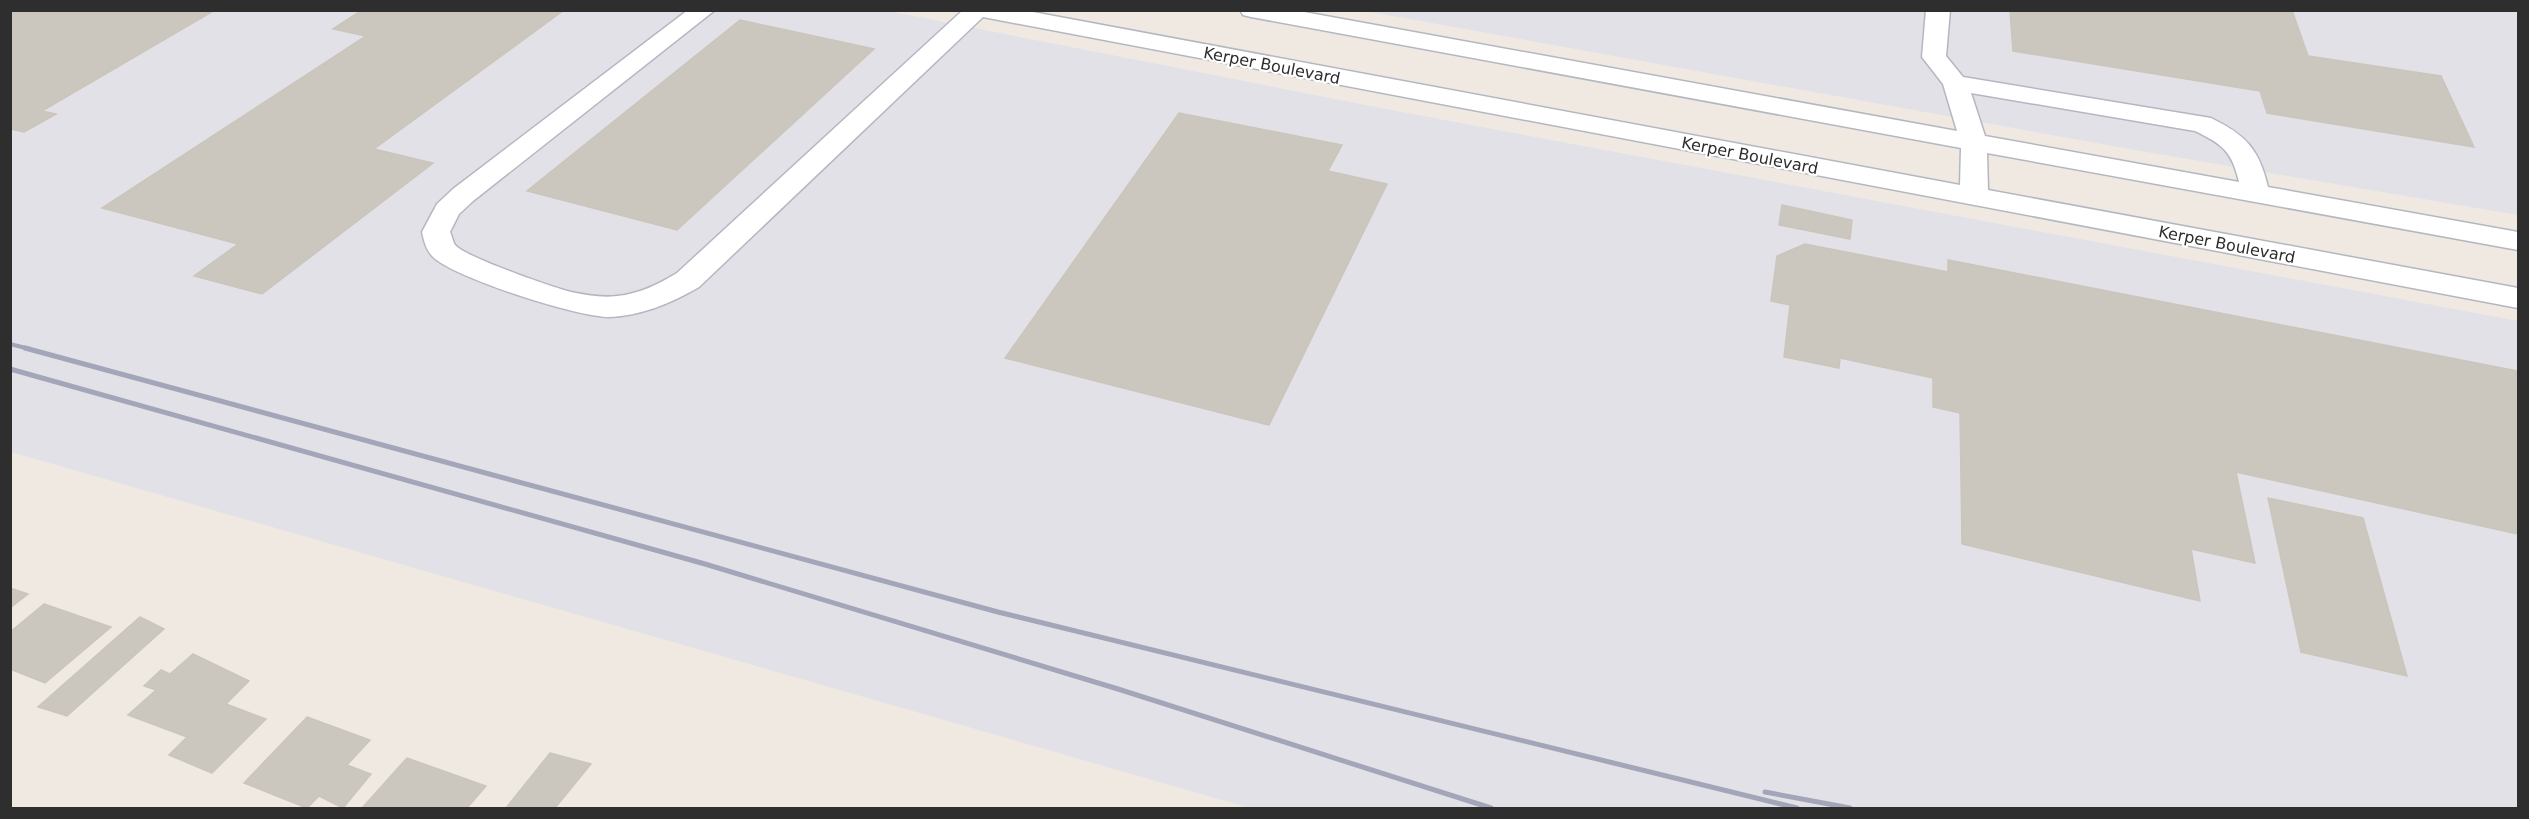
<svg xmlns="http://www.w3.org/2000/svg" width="2529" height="819" font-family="'DejaVu Sans',sans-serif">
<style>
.industrial{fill:#e3e1e8}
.building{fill:#cbc7bf;stroke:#cbc5ba;stroke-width:1.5}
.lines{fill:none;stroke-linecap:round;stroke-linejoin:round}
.minor-casing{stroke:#b4b7c1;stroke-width:3}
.minor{fill:#fff;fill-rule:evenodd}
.rail-far1{stroke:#a3a6b8;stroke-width:4}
.rail{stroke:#a3a6b8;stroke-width:5}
.labels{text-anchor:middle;stroke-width:4.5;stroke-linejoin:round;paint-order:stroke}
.street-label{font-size:16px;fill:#2e2e2e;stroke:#fff}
</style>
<rect width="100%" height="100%" fill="#efe9e1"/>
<path class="industrial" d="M10,11H888L1391,110L2518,321V808H1250L11,452Z
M1365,11H2518V215L2135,150Z"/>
<path class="building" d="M18,10H215L42,111L56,114L24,132L10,129V14Z
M362,10H564L374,149L433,163L262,294L194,276L238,244L102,208L366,36L333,29Z
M2010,10H2292L2308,56L2441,76L2474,147L2267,113L2260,91L2013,51Z
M740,20L874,49L677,230L527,191Z
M1179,113L1342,145L1328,171L1387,184L1269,425L1005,358Z
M1782,205L1852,220L1850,239L1779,225Z
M1805,244L1948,272V260L2518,371V534L2236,472L2255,563L2191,549L2200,601L1962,544L1960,413L1933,407V378L1840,358L1839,368L1784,357L1790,305L1771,301L1777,256Z
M2268,498L2363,518L2407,676L2301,652Z
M10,588L28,594L10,608Z
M44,604L111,627L45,683L10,669V632Z
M140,617L164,629L67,716L38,707Z
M193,654L249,681L226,704L266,719L212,773L169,755L187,737L128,715L156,690L144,686L161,670L170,674Z
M307,717L370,740L347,765L371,774L343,808L319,796L307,808L244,783Z
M550,753L591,764L555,808H506Z
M407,758L486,786L467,808H362Z"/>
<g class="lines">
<defs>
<path id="minor" d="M688,10H715L473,201L459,214L450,232C452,236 453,242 455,245C465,257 552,287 571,292C586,295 602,298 617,296C639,294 659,284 677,273L963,10H1022L1960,185L1961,148L1251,17L1243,15L1240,10H1293L1957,131L1943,84L1922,57L1926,10H1950L1946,56L1963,77L2211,118C2246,135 2259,149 2268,187L2518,232V250L1987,153L1988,190L2518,288V308L983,17L699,287C672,303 640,316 609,317C577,317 455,278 433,257C426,250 424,241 422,232L437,204L453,189ZM1971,93L2195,131C2222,144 2232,151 2239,182L1985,136Z"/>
</defs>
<use href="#minor" class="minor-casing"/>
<use href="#minor" class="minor"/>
<path class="rail-far1" d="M10,344L30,349"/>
<path class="rail" d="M25,348L998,612L1797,808
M10,369L705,564L1118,689L1491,808
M1765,792L1850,808"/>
</g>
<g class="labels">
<g class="street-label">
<text transform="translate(1272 65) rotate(11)" y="6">Kerper Boulevard</text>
<text transform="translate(1750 155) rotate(11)" y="6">Kerper Boulevard</text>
<text transform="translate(2227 244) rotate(11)" y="6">Kerper Boulevard</text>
</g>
</g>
<rect width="2529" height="819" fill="none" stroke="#2e2e2e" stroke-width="24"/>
</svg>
